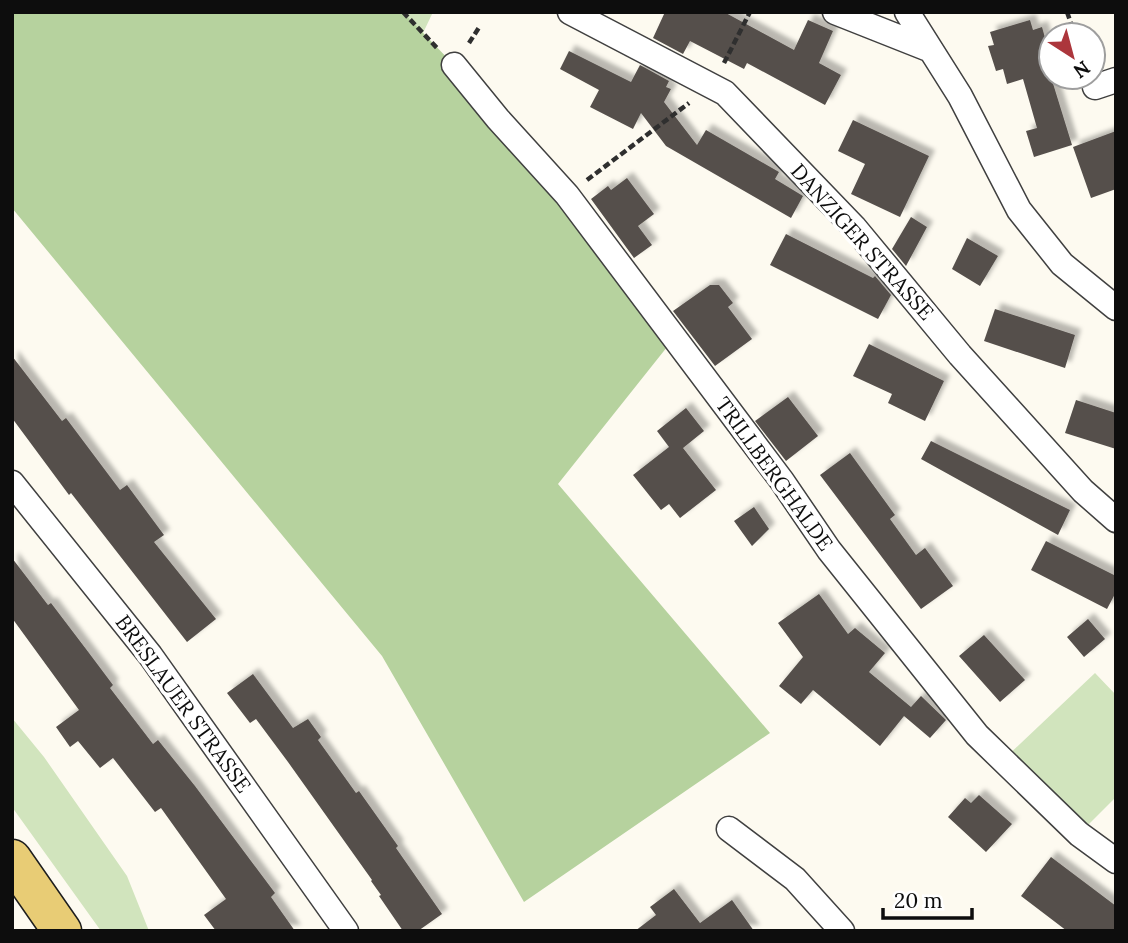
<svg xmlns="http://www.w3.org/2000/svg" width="1128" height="943" font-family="Lora,serif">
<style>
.green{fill:#d1e4bd}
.forest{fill:#b6d29e}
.building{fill:#554f4b;filter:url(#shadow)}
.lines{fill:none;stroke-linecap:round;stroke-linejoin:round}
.minor-casing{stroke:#404040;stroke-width:27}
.primary-casing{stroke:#1e1e1e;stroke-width:41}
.path{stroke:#2f2f2f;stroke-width:4.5;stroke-dasharray:7 3.5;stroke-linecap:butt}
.minor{stroke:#fff;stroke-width:24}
.primary{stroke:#e8cc75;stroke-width:38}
.labels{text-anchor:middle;stroke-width:7;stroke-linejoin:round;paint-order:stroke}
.street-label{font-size:21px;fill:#0d0d0d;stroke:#fff}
</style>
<defs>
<filter id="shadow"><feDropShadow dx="6" dy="-6" stdDeviation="2" flood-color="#0004"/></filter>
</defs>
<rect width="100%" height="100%" fill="#fdfaf0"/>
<path class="green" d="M403,12H433L423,33Z
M1095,673L1116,695V797L1079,834L1003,760Z
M12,718L44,757L127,876L149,931H101L12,807Z"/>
<path class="forest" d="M12,12H403L454,65L675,337L558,484L770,733L524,902L382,656L12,208Z"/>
<path class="building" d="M665,12H724L794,50L808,20L833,31L819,63L841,75L825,105L747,63L744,69L690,41L683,54L653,38Z
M1030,20L1033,30L1042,27L1049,52L1045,53L1051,77L1072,145L1034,157L1026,131L1037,128L1023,79L1007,84L1003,69L996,71L988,46L994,45L990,32Z
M569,51L631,82L640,65L669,81L666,87L671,89L664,102L697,145L706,130L779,172L775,179L803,196L791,218L666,146L641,113L633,129L590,107L599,90L560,69Z
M853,120L929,156L900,217L851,194L865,164L838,151Z
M1116,131V189L1091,198L1073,147Z
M627,178L654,214L638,226L652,245L634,258L591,199L608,186L611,190Z
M911,217L927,227L906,266L892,249Z
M786,234L873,278L875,276L891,295L878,319L770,265Z
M967,238L998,256L980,286L952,269Z
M710,285H719L733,303L728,307L752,339L715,366L673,311Z
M995,309L1075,335L1065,368L984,341Z
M869,344L944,381L925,421L888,403L892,394L853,376Z
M12,356L62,421L66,418L120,490L127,485L164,535L154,542L216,619L187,642L71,493L69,495L12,418Z
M788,397L818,436L786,461L755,421Z
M1076,400L1116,413V449L1065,433Z
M686,408L704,431L683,448L716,490L680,518L669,504L661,510L633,475L669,447L657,431Z
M931,441L1070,510L1058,535L921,459Z
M850,453L895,515L890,519L916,555L925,548L953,586L921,609L820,475Z
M754,507L769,529L752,546L734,521Z
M1046,541L1116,576V592L1107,609L1031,570Z
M12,558L48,605L51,603L89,653L113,685L110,688L153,744L158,740L195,786L275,893L271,897L295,931H216L204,915L226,899L161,808L155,812L113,758L100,768L78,741L70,747L56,727L79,710L12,618Z
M819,594L848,634L855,628L885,653L869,672L911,707L921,696L946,720L930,738L904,716L880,746L813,690L801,704L779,686L803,657L778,623Z
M1088,619L1105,639L1084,657L1067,637Z
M984,635L1025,680L1000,702L959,656Z
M253,674L293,728L308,719L321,737L318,740L356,793L359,791L398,846L396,848L442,914L418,931H403L379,896L381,895L371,881L372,880L288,762L256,719L250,723L227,693Z
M979,795L1012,824L986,852L948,817L965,798L971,803Z
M1051,857L1116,906V931H1067L1021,896Z
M674,889L700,923L732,900L754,931H635L656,915L650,907Z"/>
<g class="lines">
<defs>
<path id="minor" d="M570,12L725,93L854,227L960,355L1083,491L1116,520
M835,12L931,50
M907,12L960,96L1019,210L1062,264L1116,308
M454,65L498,119L567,195L782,481L829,550L977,735L1079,834L1116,861
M1095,87L1116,80
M12,483L150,655L346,931
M729,829L795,879L842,931"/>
<path id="primary" d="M12,859L62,931"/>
</defs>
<use href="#minor" class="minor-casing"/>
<use href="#primary" class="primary-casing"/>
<path class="path" d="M403,12L437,48
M1067,12L1075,35
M469,43L480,26
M724,63L750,12
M587,180L689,103"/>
<use href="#minor" class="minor"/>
<use href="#primary" class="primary"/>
</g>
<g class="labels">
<g class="street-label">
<text transform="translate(862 242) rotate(48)" y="7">DANZIGER STRASSE</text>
<text transform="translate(774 474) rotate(54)" y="7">TRILLBERGHALDE</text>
<text transform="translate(183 704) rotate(54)" y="7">BRESLAUER STRASSE</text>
</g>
</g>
<rect width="1128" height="943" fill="none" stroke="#0d0d0d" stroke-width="28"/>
<g transform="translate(1072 56) rotate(144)"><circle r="33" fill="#ffffff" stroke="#9e9e9e" stroke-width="2"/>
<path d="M0-5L12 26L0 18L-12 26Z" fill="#ac363c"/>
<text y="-10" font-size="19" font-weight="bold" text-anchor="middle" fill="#0d0d0d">N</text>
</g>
<path d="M883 908v10h89v-10" fill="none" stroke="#0d0d0d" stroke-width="3.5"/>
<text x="894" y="908" font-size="21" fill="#0d0d0d" stroke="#ffffff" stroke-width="5" paint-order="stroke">20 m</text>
</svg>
